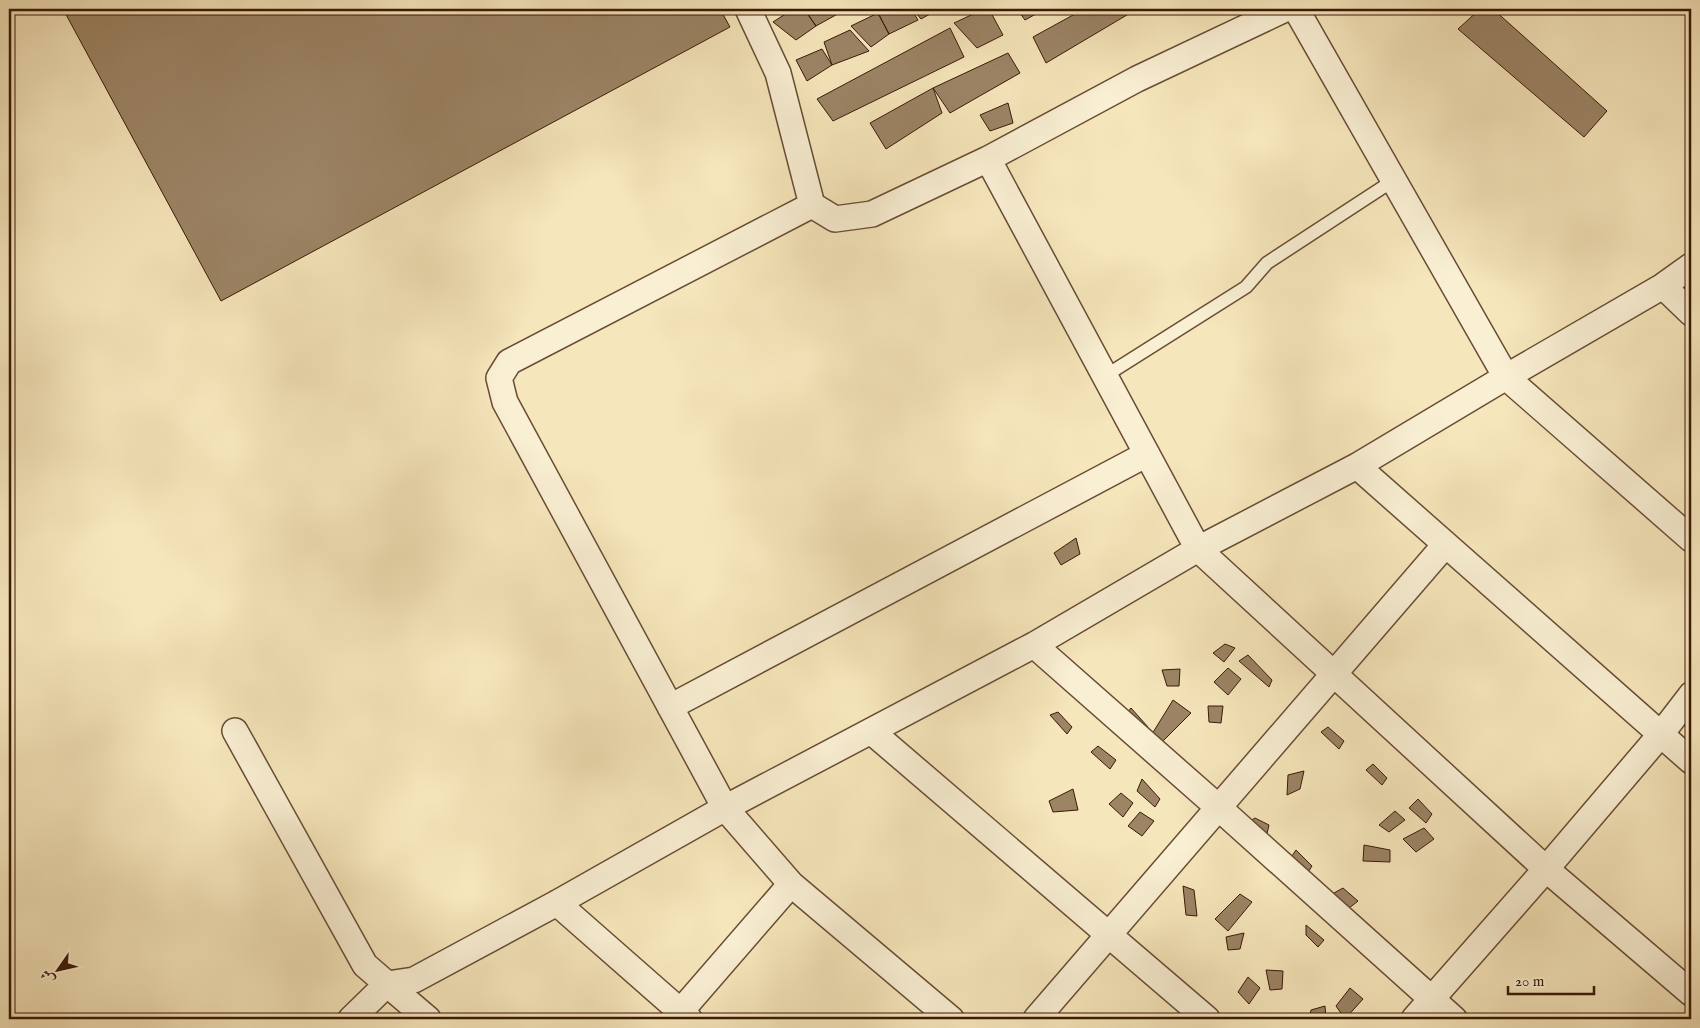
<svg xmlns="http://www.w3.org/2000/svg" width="1700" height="1028" font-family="'IM FELL English',Amiri,serif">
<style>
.building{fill:#9c8465;stroke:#3a1908}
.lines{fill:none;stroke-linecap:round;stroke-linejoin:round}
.lane-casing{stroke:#694c35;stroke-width:15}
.street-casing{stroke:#694c35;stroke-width:28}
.lane{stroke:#f9efd3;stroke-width:12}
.street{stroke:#f9efd3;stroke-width:25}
</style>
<rect width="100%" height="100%" fill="#f6e6bb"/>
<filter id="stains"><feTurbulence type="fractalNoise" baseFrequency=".004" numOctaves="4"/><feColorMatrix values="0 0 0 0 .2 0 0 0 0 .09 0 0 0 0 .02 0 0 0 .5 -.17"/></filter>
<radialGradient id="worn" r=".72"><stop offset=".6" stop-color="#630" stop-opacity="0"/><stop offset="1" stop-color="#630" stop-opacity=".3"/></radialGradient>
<path class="building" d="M63,9H720L730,27L221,301Z
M793,9H804L816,26L796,40L773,22Z
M804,9H841L843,11L816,26Z
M887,9H911L918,20L889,34L878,13Z
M913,9H939L921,19Z
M984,9H989L1003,35L977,48L954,23Z
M1017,9H1045L1025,20Z
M1084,9H1137L1046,63L1033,37Z
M1480,9H1493L1607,111L1584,137L1458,29Z
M878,13L889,34L871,47L851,26Z
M950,28L964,57L833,121L817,99Z
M850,30L869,51L832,65L824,42Z
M822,49L832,65L807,81L796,60Z
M1008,53L1020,73L950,113L933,88Z
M933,88L942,113L886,149L870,123Z
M1008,103L1013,123L990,131L980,115Z
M1076,538L1080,554L1061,565L1054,553Z
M1225,644L1235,648L1224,662L1213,653Z
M1248,655L1272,680L1269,687L1239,661Z
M1228,668L1241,679L1228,695L1214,682Z
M1180,669L1179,686H1167L1162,670Z
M1173,700L1191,713L1161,743L1152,734Z
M1208,706H1223L1221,723L1209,722Z
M1131,708L1148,727L1143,735L1126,714Z
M1058,712L1072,727L1067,734L1050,715Z
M1328,727L1344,741L1339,749L1321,732Z
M1098,746L1116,760L1110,769L1091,752Z
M1373,764L1387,778L1382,785L1366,770Z
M1304,771L1300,789L1287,795L1288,775Z
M1142,779L1160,799L1155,807L1137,791Z
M1073,789L1078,810L1053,812L1049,801Z
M1121,793L1133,803L1123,817L1109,804Z
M1418,799L1432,814L1426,823L1409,808Z
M1395,811L1405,820L1389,832L1379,825Z
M1140,812L1154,821L1142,836L1128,826Z
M1255,818L1269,825L1266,838L1247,823Z
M1424,828L1434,839L1416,852L1403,839Z
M1364,845L1390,850V862L1363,861Z
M1296,850L1312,866L1307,874L1292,856Z
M1183,886L1194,890L1197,916L1186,915Z
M1343,888L1358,901L1348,909L1334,893Z
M1240,894L1252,902L1228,931L1215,919Z
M1306,925L1324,940L1318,947L1306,935Z
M1244,933L1240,949L1228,950L1226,937Z
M1266,970L1283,971L1282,989L1270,990Z
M1248,977L1260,988L1249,1004L1238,992Z
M1350,988L1363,999L1345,1019L1336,1006Z
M1325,1006L1326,1019H1309L1311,1010Z"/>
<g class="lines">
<defs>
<path id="lane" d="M1105,376L1246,287L1267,263L1394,180"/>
<path id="street" d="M748,9L778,73L812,205
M1296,9L1506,377L1691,539
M988,159L1198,549L1546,869L1691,993
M1663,286L1691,313
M1357,466L1691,761
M1034,645L1219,808L1454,1019
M670,707L1147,454
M235,731L365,965L387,984L414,980L557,903L725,808L1034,645L1198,549L1357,466L1506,377L1663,286L1691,266
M872,732L1207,1019
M557,903L689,1019
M351,1019L387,984L428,1019
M674,1019L791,884
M951,1019L791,884L725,808L505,402L499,378L509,362L812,205L835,219L872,214L988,159L1137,79L1285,9
M1036,1019L1445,545
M1414,1019L1546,869L1661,734L1691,695"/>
</defs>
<use href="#lane" class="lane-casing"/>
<use href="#street" class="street-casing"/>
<use href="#lane" class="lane"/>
<use href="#street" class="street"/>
</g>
<rect width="1700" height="1028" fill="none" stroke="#f6e6bb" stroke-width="30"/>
<rect x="10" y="10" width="1680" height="1008" fill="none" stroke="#3a1908" stroke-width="2.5"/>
<rect x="15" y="15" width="1670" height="998" fill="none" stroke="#3a1908"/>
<g transform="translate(58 970) rotate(236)" stroke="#f9efd3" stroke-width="4" paint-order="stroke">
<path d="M0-4L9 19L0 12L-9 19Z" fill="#3a1908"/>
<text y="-8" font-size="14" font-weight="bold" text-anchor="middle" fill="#3a1908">ش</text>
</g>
<path d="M1508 986v8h86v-8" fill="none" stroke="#3a1908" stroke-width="2.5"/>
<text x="1515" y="986" font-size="15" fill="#3a1908" stroke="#f9efd3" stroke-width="4" paint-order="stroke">20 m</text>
<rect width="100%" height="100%" filter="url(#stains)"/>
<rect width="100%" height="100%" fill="url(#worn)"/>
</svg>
